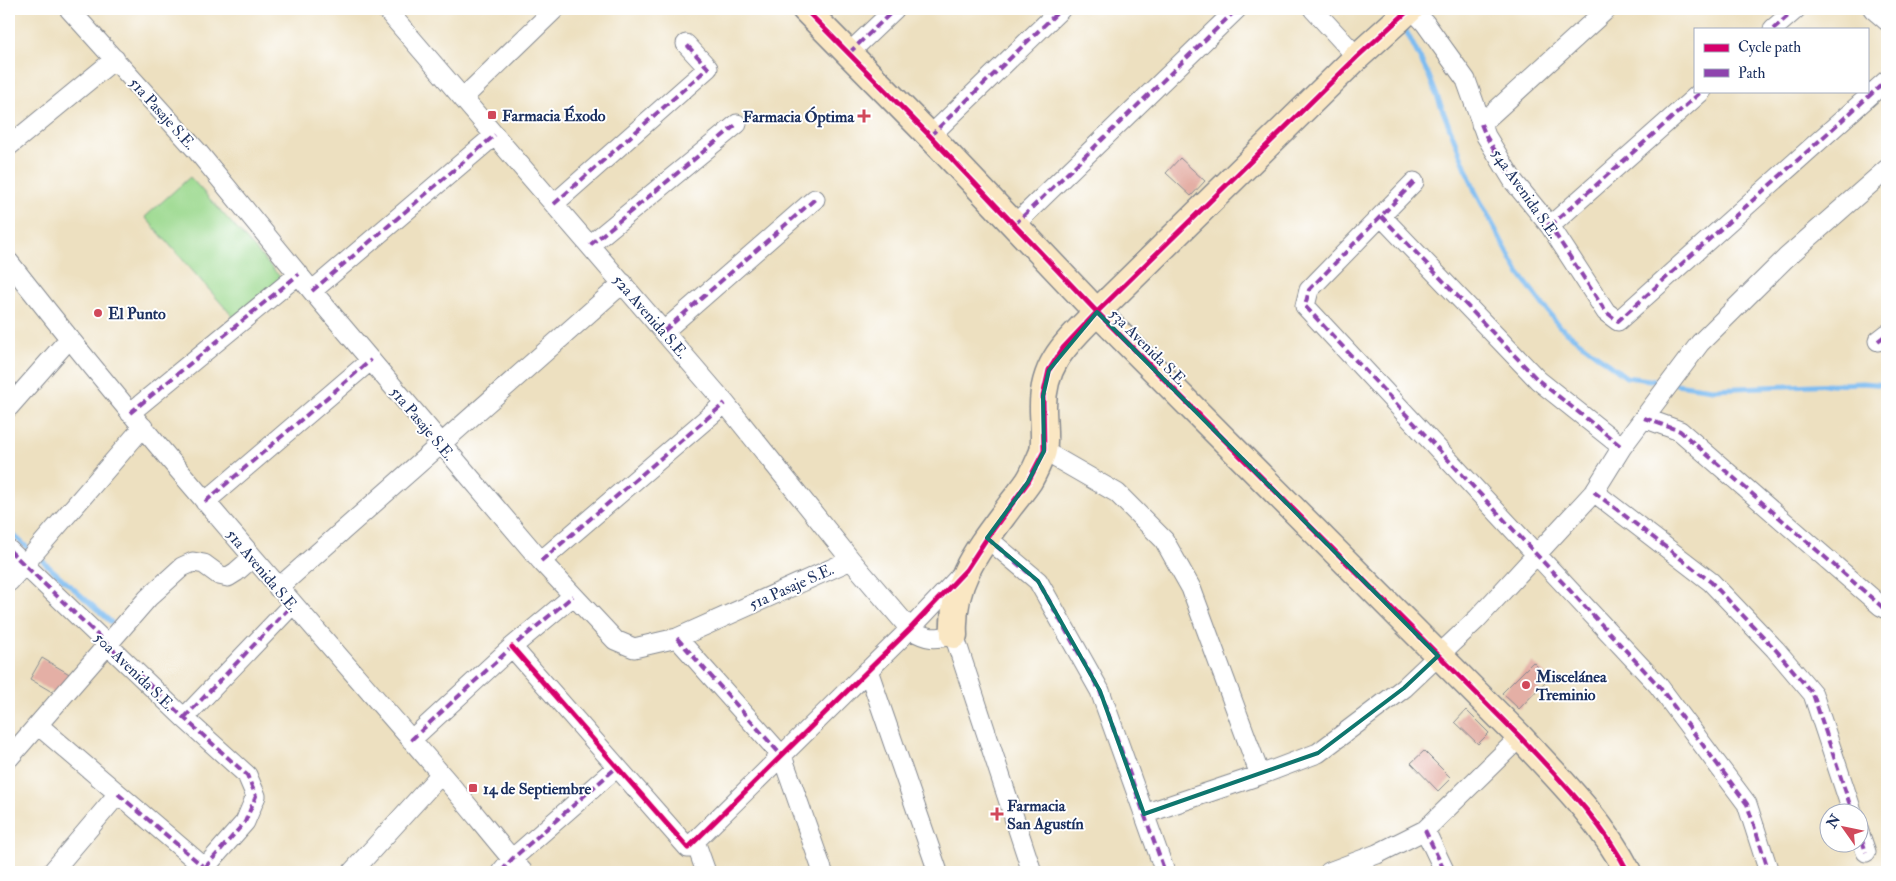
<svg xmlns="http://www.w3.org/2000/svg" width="1896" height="881" font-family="'IM FELL Double Pica',serif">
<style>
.green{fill:#9bd98e;stroke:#5b8476}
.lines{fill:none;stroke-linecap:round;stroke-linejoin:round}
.stream{stroke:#7dbcf1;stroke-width:5}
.building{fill:#e4afa5}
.street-casing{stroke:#84888f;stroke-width:21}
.secondary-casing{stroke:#84888f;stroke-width:29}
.street{stroke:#fff;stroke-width:19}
.secondary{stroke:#fae7c3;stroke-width:26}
.quiet{stroke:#8e44ad;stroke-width:4;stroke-dasharray:8 4;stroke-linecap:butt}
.cycleway-casing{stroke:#fff;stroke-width:8}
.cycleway{stroke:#d6006c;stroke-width:5}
.marked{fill:none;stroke:#0f766e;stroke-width:4;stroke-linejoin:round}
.poi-dot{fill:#d1495b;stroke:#fff;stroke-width:2}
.labels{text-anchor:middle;stroke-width:4;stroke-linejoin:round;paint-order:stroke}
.street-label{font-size:16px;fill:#1b2f5e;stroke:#fff}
.poi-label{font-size:16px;font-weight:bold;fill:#1b2f5e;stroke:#fff;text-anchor:start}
</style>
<rect width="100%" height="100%" fill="#fff"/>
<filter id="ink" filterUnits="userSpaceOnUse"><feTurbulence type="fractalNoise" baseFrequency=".02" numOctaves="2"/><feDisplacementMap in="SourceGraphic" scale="10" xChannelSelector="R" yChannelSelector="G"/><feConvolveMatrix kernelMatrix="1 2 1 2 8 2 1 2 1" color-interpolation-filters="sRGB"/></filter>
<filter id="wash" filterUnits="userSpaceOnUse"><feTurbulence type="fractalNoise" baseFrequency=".0096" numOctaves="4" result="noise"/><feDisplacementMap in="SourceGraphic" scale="20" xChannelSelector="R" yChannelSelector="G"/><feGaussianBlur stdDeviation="1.12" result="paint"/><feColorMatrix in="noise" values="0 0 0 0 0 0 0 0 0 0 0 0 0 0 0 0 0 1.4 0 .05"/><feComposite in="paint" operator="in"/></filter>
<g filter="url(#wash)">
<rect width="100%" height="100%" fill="#ede0c0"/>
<path class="green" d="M190,177L281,278L235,319L145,217Z"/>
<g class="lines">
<path class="stream" d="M1403,25L1429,76L1475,191L1518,272L1559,326L1626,377L1665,382
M1676,384L1712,389L1862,383L1887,385
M9,531L30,550
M37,556L111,622"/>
</g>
<g id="blocks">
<path class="building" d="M1180,158L1205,181L1191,196L1166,173Z
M42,658L71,675L59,696L30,679Z
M1533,662L1549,678L1519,709L1502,693Z
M1466,710L1489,733L1478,744L1455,722Z
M1424,751L1451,778L1438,791L1411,763Z"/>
</g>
</g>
<g filter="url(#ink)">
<use href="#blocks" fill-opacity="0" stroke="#84888f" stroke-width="1"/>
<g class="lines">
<defs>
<path id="street" d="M69,9L198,152L312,291L541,561L615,640L634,648L677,638L851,560
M386,9L725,403L851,560L910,629C928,640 934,639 954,635L1032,872
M1313,9L1357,57
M1412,9L1425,23L1466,80L1486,136L1514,182L1550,226L1606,312L1618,321L1887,80
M1873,9L1887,21
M1773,29L1796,9
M849,53L895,9
M463,98L555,9
M1481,124L1607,9
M930,136L1061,9
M9,146L115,59
M1414,182L1309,290L1305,306L1658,685L1747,804L1769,872
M554,204L708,68L686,44
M1381,216L1538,380L1622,447
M1014,225L1237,9
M1550,226L1702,91
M590,245L737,124
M9,262C146,438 295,605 441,774C469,806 495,840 523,872
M312,291L495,135
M664,331L815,199
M1878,341L1887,334
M9,407L69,339
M130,413L299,274
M1644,418L1680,431L1881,606L1887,609
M1044,451L1117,493L1164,540L1191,588L1260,775
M1594,492L1711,582L1775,649L1813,694L1853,814
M205,502L371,360
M987,538L1038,581L1100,691L1165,872
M9,550L184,718L247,775L256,796L245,822L201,872
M541,561L725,403
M9,582L143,427
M278,588L623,283
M677,638L782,756L823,872
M512,647L688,848L910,629L962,574
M868,670L938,872
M184,718L292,605
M38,725L205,868
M411,740L512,647L573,596
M9,758L148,598L182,567L193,562L204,564L219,575L228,577L236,572L252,558
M1144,814L1260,775L1318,753L1404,688L1477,619L1594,492L1622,447L1700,343L1786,258L1887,169
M1858,829L1866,852
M1425,830L1445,872
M695,841L706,872
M52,872L118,794
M352,872L441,774
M501,872L512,859L617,767
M1329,872L1377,854L1425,830L1520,737"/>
<path id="secondary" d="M805,9L930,136L1097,312L1520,737C1559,779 1602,821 1628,872
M954,635C951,580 979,548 1010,506C1016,498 1023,490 1029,481C1034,473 1038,463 1042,454C1046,444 1043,420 1043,409C1042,363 1067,343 1097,312L1357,57L1410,9"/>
</defs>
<use href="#street" class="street-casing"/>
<use href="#secondary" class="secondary-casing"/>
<use href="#street" class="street"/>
<use href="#secondary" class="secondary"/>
<path class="quiet" d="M1773,29L1796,9
M849,53L895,9
M1481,124L1486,136L1514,182L1550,226L1606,312L1618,321L1887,80
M930,136L1061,9
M1414,182L1309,290L1305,306L1658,685L1747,804L1769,872
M554,204L708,68L686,44
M1381,216L1538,380L1622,447
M1014,225L1237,9
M1550,226L1702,91
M590,245L737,124
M312,291L495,135
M664,331L815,199
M1878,341L1887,334
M130,413L299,274
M1644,418L1680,431L1881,606L1887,609
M1594,492L1711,582L1775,649L1813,694L1853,814
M205,502L371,360
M987,538L1038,581L1100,691L1165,872
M9,550L184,718L247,775L256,796L245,822L201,872
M541,561L725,403
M677,638L782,756
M184,718L292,605
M411,740L512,647L573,596
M118,794L205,868
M1858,829L1866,852
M1425,830L1445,872
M501,872L512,859L617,767"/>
<defs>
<path id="cycleway" d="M805,9L930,136L1097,312L1520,737C1559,779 1602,821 1628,872
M512,647L688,848L910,629L966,570L987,538L1028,482L1044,451L1043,396L1049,370L1063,348L1097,312L1357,57L1410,9"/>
</defs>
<use href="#cycleway" class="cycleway-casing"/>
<use href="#cycleway" class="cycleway"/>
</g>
</g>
<path class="marked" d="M1097,312L1438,656L1404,688L1318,753L1144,814L1100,691L1038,581L987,538L1028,482L1044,451L1043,396L1049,370Z"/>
<g class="poi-dot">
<rect x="487" y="110" width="10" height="10" rx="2.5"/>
<path d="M861.5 108.5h5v5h5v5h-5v5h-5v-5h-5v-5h5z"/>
<circle cx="98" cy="313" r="5"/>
<circle cx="1526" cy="685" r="5"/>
<rect x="468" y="783" width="10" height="10" rx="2.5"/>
<path d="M994.5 806.5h5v5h5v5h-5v5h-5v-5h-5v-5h5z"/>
</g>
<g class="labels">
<g class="street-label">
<text transform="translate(163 113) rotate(48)" y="6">51a Pasaje S.E.</text>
<text transform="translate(1526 193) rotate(55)" y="6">54a Avenida S.E.</text>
<text transform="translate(651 316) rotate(49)" y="6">52a Avenida S.E.</text>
<text transform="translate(1149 347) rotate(45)" y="6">53a Avenida S.E.</text>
<text transform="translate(423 423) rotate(50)" y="6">51a Pasaje S.E.</text>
<text transform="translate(263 570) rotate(50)" y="6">51a Avenida S.E.</text>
<text transform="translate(791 586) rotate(-24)" y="6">51a Pasaje S.E.</text>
<text transform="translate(135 671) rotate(44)" y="6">50a Avenida S.E.</text>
</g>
<g class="poi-label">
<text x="502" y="121">Farmacia Éxodo</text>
<text x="854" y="122" text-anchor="end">Farmacia Óptima</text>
<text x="108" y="319">El Punto</text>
<text x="1536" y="682">Miscelánea<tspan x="1536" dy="18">Treminio</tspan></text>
<text x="483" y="794">14 de Septiembre</text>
<text x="1007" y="811">Farmacia<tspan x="1007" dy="18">San Agustín</tspan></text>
</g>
</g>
<rect width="1896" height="881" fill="none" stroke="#fff" stroke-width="30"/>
<rect x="1694" y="28" width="175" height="65" fill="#ffffff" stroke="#a4acbf"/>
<rect x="1704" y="44" width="25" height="8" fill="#d6006c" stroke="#a4acbf"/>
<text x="1738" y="52" font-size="15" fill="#1b2f5e">Cycle path</text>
<rect x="1704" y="69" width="25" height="8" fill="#8e44ad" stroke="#a4acbf"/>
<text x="1738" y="78" font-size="15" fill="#1b2f5e">Path</text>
<g transform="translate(1844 828) rotate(303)"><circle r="24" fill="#ffffff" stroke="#a4acbf"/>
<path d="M0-4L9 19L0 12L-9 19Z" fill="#d1495b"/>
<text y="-8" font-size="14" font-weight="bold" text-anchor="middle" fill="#1b2f5e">N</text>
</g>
</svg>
